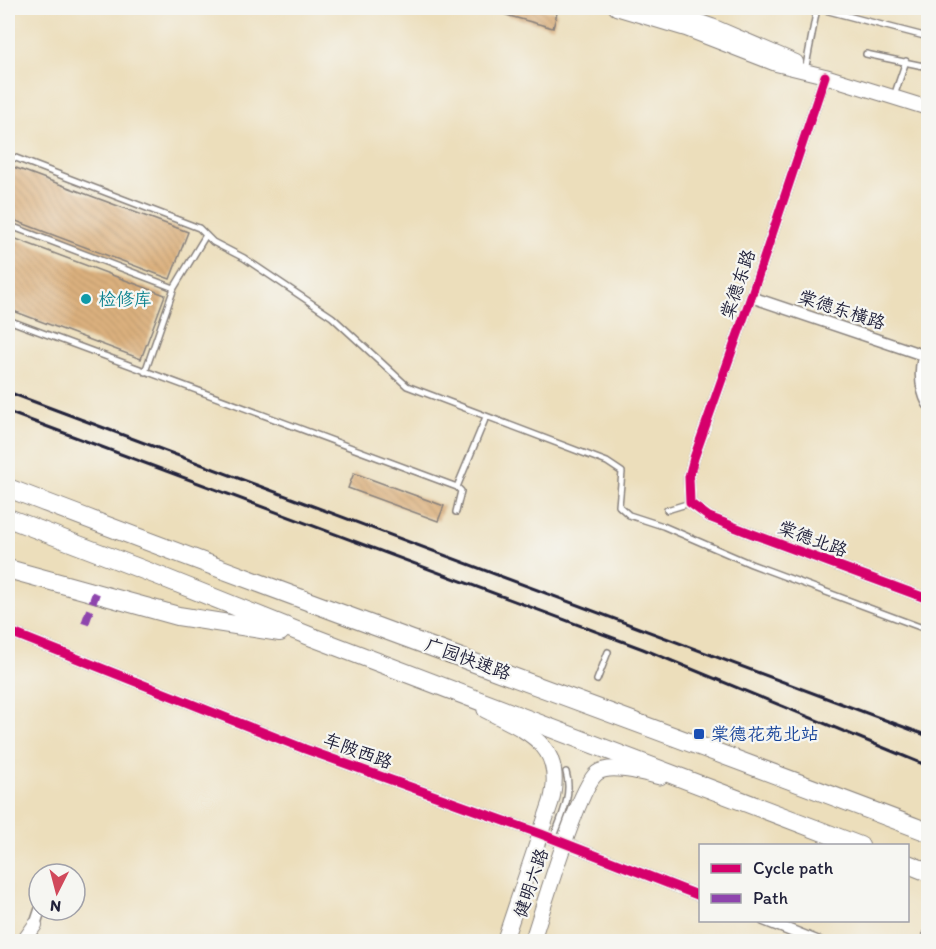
<svg xmlns="http://www.w3.org/2000/svg" width="936" height="949" font-family="Itim,'LXGW WenKai TC',sans-serif">
<style>
.building{fill:url(#building-back-hatch)}
.lines{fill:none;stroke-linecap:round;stroke-linejoin:round}
.service-casing{stroke:#87807b;stroke-width:8}
.minor-casing{stroke:#87807b;stroke-width:13}
.tertiary-casing{stroke:#87807b;stroke-width:16}
.secondary-casing{stroke:#87807b;stroke-width:17}
.trunk-casing{stroke:#87807b;stroke-width:20}
.service{stroke:#fff;stroke-width:5}
.minor{stroke:#fff;stroke-width:10}
.tertiary{stroke:#fff;stroke-width:14}
.secondary{stroke:#fff;stroke-width:15}
.trunk{stroke:#fff;stroke-width:18}
.rail{stroke:#22223b;stroke-width:3}
.quiet{stroke:#8e44ad;stroke-width:8;stroke-dasharray:15 8;stroke-linecap:butt}
.cycleway-casing{stroke:#f6f6f2;stroke-width:13}
.cycleway{stroke:#d6006c;stroke-width:9}
.culture-dot{fill:#0f9aa8;stroke:#f6f6f2;stroke-width:2}
.transit-dot{fill:#1a4fb4;stroke:#f6f6f2;stroke-width:2}
.labels{text-anchor:middle;stroke-width:4.5;stroke-linejoin:round;paint-order:stroke}
.street-label{font-size:18px;fill:#22223b;stroke:#f6f6f2}
.culture-label{font-size:18px;fill:#0d838f;stroke:#f6f6f2;text-anchor:start}
.transit-label{font-size:18px;fill:#164399;stroke:#f6f6f2;text-anchor:start}
</style>
<defs>
<pattern id="building-back-hatch" width="6" height="6" patternUnits="userSpaceOnUse" patternTransform="scale(1.5)"><rect width="6" height="6" fill="#dcb17e"/><path d="M-1 5l2 2M0 0l6 6M5-1l2 2" fill="none" stroke="#bc986e"/></pattern>
</defs>
<rect width="100%" height="100%" fill="#f6f6f2"/>
<filter id="ink" filterUnits="userSpaceOnUse"><feTurbulence type="fractalNoise" baseFrequency=".0167" numOctaves="2"/><feDisplacementMap in="SourceGraphic" scale="12" xChannelSelector="R" yChannelSelector="G"/><feConvolveMatrix kernelMatrix="1 2 1 2 8 2 1 2 1" color-interpolation-filters="sRGB"/></filter>
<filter id="wash" filterUnits="userSpaceOnUse"><feTurbulence type="fractalNoise" baseFrequency=".008" numOctaves="4" result="noise"/><feDisplacementMap in="SourceGraphic" scale="24" xChannelSelector="R" yChannelSelector="G"/><feGaussianBlur stdDeviation="1.35" result="paint"/><feColorMatrix in="noise" values="0 0 0 0 0 0 0 0 0 0 0 0 0 0 0 0 0 1.4 0 .05"/><feComposite in="paint" operator="in"/></filter>
<g filter="url(#wash)">
<rect width="100%" height="100%" fill="#ecdebb"/>
<g id="blocks">
<path class="building" d="M508,8H539L557,13L553,28L506,15Z
M8,165L188,232L170,279L8,218Z
M8,236L165,295L141,359L8,309Z
M354,473L444,506L438,521L348,488Z"/>
</g>
</g>
<g filter="url(#ink)">
<use href="#blocks" fill-opacity="0" stroke="#87807b" stroke-width="1.5"/>
<g class="lines">
<defs>
<path id="service" d="M817,8L928,37
M866,54L928,67
M806,66L817,8
M894,96L906,61
M8,155L199,228L213,242L244,258L332,317L407,386L607,462L622,472L619,506L629,515L663,526L751,564L928,630
M8,225L174,288
M8,320L457,487
M145,372L174,288L206,235
M667,510L690,503
M456,512L461,491L457,487L486,417
M597,680L608,652
M553,839C561,818 573,795 566,772
M923,942L928,929"/>
<path id="minor" d="M825,76L751,297L694,458L689,477L690,503L709,517L750,533L928,599
M751,297L923,355
M928,346C918,363 919,387 928,404
M8,631L305,749L541,834L700,896
M764,920L819,942
M35,925L40,910"/>
<path id="tertiary" d="M616,8L686,29L776,64L825,76L928,108
M660,8L712,26L796,62
M23,942L35,925"/>
<path id="secondary" d="M485,710C528,732 566,745 551,802L504,942
M532,942C542,913 578,787 597,773C610,763 645,773 660,777"/>
<path id="trunk" d="M8,488C313,606 622,715 928,832
M8,518L162,577L312,637L860,846
M8,569L178,616L280,632
M908,864L928,872"/>
</defs>
<use href="#service" class="service-casing"/>
<use href="#minor" class="minor-casing"/>
<use href="#tertiary" class="tertiary-casing"/>
<use href="#secondary" class="secondary-casing"/>
<use href="#trunk" class="trunk-casing"/>
<use href="#service" class="service"/>
<use href="#minor" class="minor"/>
<use href="#tertiary" class="tertiary"/>
<use href="#secondary" class="secondary"/>
<use href="#trunk" class="trunk"/>
<path class="rail" d="M8,392L928,736
M8,412L643,649L928,766"/>
<path class="quiet" d="M8,571V569
M85,624L96,593"/>
<defs>
<path id="cycleway" d="M825,76L751,297L694,458L689,477L690,503L709,517L750,533L928,599
M8,631L305,749L541,834L700,896"/>
</defs>
<use href="#cycleway" class="cycleway-casing"/>
<use href="#cycleway" class="cycleway"/>
</g>
</g>
<circle class="culture-dot" cx="86" cy="299" r="6"/>
<rect class="transit-dot" x="693" y="728" width="12" height="12" rx="3"/>
<g class="labels">
<g class="street-label">
<text transform="translate(738 284) rotate(-71)" y="6">棠德东路</text>
<text transform="translate(842 310) rotate(18)" y="6">棠德东横路</text>
<text transform="translate(813 539) rotate(20)" y="6">棠德北路</text>
<text transform="translate(468 659) rotate(20)" y="6">广园快速路</text>
<text transform="translate(358 751) rotate(20)" y="6">车陂西路</text>
<text transform="translate(531 883) rotate(-71)" y="6">健明六路</text>
</g>
<g class="culture-label">
<text x="98" y="305">检修库</text>
</g>
<g class="transit-label">
<text x="711" y="740">棠德花苑北站</text>
</g>
</g>
<rect width="936" height="949" fill="none" stroke="#f6f6f2" stroke-width="30"/>
<rect x="699" y="844" width="210" height="78" fill="#f6f6f2" stroke="#a1a1a9" stroke-width="1.5"/>
<rect x="711" y="864" width="30" height="9" fill="#d6006c" stroke="#a1a1a9" stroke-width="1.5"/>
<text x="753" y="874" font-size="18" fill="#22223b">Cycle path</text>
<rect x="711" y="894" width="30" height="9" fill="#8e44ad" stroke="#a1a1a9" stroke-width="1.5"/>
<text x="753" y="904" font-size="18" fill="#22223b">Path</text>
<g transform="translate(57 892) rotate(186)"><circle r="28" fill="#f6f6f2" stroke="#a1a1a9" stroke-width="1.5"/>
<path d="M0-4.5L10 22L0 15L-10 22Z" fill="#d1495b"/>
<text y="-9" font-size="16" font-weight="bold" text-anchor="middle" fill="#22223b">N</text>
</g>
</svg>
